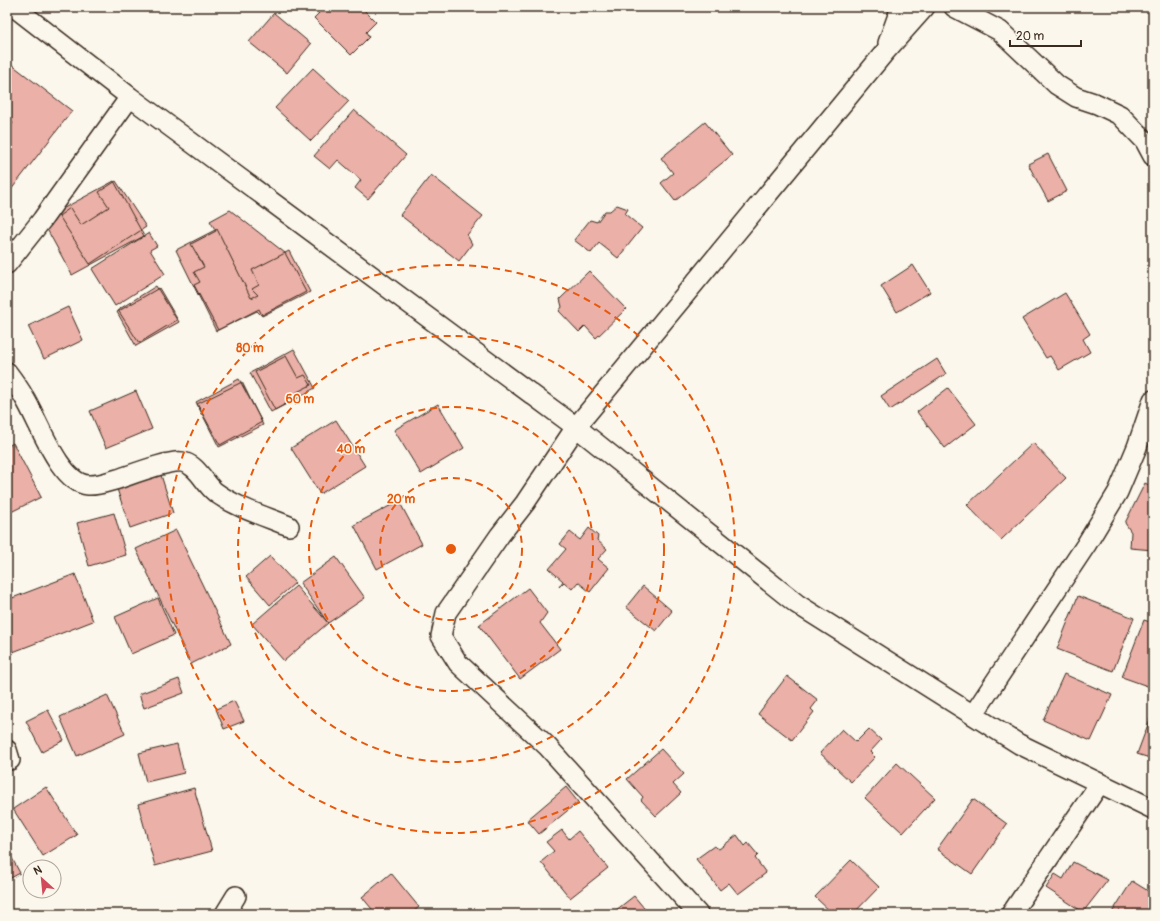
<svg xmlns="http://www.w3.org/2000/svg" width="1160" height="921" font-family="Pangolin,sans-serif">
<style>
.building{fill:#ebb0a7;stroke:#3b2a1e}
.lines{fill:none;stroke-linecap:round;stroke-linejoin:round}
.minor-casing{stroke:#3b2a1e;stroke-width:22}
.minor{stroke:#fbf7ec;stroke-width:19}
.ring{fill:none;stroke:#e8590c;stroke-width:2;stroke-dasharray:7 5}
.centre{fill:#e8590c;stroke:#fbf7ec;stroke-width:2}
.ring-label{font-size:12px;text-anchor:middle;font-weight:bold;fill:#e8590c;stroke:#fbf7ec;stroke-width:3;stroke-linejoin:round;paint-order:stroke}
</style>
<rect width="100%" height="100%" fill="#fbf7ec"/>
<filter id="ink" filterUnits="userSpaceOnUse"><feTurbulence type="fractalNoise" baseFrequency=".025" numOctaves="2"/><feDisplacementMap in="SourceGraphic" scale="8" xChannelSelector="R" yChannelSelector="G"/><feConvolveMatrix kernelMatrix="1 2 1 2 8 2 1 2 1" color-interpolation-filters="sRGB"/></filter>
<g filter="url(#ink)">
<path class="building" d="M361,7L376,22L366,32L369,37L351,55L314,18L319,13L313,8Z
M274,13L311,44L287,73L249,42Z
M7,61L72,111L7,195V131L13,123L7,119Z
M313,68L349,101L311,141L275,108Z
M354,110L406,155L368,199L355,188L361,180L338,160L330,169L314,156Z
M705,122L732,155L675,201L661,183L673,173L661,158Z
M1048,154L1067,191L1048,201L1028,164Z
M431,175L483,216L467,235L472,244L459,261L400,215Z
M114,181L144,236L72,275L42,220Z
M116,181L146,227L90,264L59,216L70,208L81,225L109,207L99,192Z
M617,205L628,209L625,214L642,228L618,258L599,243L591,253L574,240L590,220L597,222L605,211H610Z
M230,210L285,253L306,292L262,315L259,309L218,330L194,285L200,282L194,272L204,267L191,244L216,231L210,221Z
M217,229L251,298L258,295L252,289L259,285L252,270L289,251L310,292L262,316L257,311L216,331L176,250Z
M149,233L157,246L150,250L165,274L115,306L92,269Z
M913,265L930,292L897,312L881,286Z
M589,271L626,309L596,338L585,326L579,332L559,311L562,307L560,299Z
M156,286L177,320L139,343L118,310Z
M159,288L179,322L136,346L117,312Z
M1065,293L1090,334L1083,339L1090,352L1059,370L1050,356L1046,358L1022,319Z
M68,307L83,340L44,359L28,326Z
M294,349L315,388L271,412L250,373Z
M286,356L298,378L305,375L311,385L297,392L300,397L275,410L255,372Z
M937,359L946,374L890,410L881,396Z
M239,379L262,422L220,445L196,402Z
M242,382L263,425L219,447L197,404Z
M948,388L976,424L945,448L917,412Z
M136,391L152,429L106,448L90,411Z
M438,404L464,448L421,474L394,430Z
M336,420L365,466L320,494L291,448Z
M13,443L41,497L7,514V447Z
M1033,443L1066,478L1001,540L967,505Z
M161,475L173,513L130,528L117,489Z
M1145,483L1153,487V550L1130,548L1131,532L1125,523Z
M399,501L422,544L377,569L354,525Z
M114,513L126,555L89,566L77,523Z
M589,528L598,536L597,540L607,549L598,559L609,568L590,592L578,582L572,589L564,582L559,587L563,581L549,569L566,549L560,544L570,532L580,540Z
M176,530L231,644L191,664L136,549Z
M270,556L295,583L270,605L246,577Z
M336,557L365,598L328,623L300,583Z
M75,574L93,621L13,652L7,637V600Z
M296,586L328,623L284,661L252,624Z
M643,586L672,611L656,631L626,607Z
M528,588L547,613L540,623L560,649L520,679L479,625Z
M1078,596L1134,618L1113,671L1057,649Z
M158,598L174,635L131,654L115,617Z
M1144,620L1153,623V688L1122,677Z
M1064,674L1112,695L1091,741L1043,720Z
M787,676L818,700L811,709L814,712L792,740L758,714Z
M179,679L184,693L144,708L139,694Z
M107,695L125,734L77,756L60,717Z
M234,701L244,721L224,729L216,709Z
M48,710L64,740L42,752L26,721Z
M1153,711V759L1137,754Z
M842,729L856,742L869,729L881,740L870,752L875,757L851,782L820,753Z
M177,744L184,773L146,782L139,753Z
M661,749L684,774L673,784L681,793L656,816L641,800L643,797L627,779Z
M897,763L935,798L903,833L865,798Z
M46,787L77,835L43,856L13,809Z
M566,787L578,802L539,834L527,820Z
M194,788L212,851L155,866L138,804Z
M973,799L1007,824L972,874L937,849Z
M562,830L569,839L578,831L608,868L570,898L541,862L554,851L546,842Z
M737,835L745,846L748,843L758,855L755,858L766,873L738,894L729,883L720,890L696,859L714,846L719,849Z
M7,849L20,873L7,880Z
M851,860L879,887L853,914H833L815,897Z
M1073,862L1108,880L1083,912L1046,888L1055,874L1063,879Z
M391,873L419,907L411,914H376L362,897Z
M1132,881L1153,894V914H1111Z
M634,896L649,914H611Z
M76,909L78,914H58Z"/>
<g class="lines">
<defs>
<path id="minor" d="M14,7L130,97L576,427L797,604L1019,744L1153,809
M954,7L1000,31L1057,85L1076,97L1097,104L1120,115L1145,141L1153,156
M888,43L901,7
M7,264L42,220L130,97
M7,372C13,380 19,388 24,397C38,419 59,483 88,485C97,486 110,481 118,479C133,474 169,460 182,462C197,464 204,483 215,492C237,508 264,516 289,526
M973,715L1086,545L1118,492L1137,447L1153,400
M7,750L10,760
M225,914L236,896
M698,914L547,746L458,663L441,636L446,613L500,535L525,503L576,427L885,52L925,7
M1011,914L1100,783"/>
</defs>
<use href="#minor" class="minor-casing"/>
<use href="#minor" class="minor"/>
</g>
</g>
<g class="ring">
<circle cx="451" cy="549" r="71"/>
<circle cx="451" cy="549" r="142"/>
<circle cx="451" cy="549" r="213"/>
<circle cx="451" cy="549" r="284"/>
</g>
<circle cx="451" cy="549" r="6" class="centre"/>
<g class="ring-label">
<text x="250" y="352">80 m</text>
<text x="300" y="403">60 m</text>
<text x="351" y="453">40 m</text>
<text x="401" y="503">20 m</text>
</g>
<rect width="1160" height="921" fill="none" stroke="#fbf7ec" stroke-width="24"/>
<rect x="12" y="12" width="1136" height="897" fill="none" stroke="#3b2a1e" stroke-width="1.5" filter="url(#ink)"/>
<g transform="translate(42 879) rotate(333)"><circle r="19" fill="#fbf7ec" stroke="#aea59a"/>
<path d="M0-3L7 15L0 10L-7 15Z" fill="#d1495b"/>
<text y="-6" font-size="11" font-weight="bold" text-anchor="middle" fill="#3b2a1e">N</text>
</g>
<path d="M1010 40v6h71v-6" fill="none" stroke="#3b2a1e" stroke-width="2"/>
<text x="1016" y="40" font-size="12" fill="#3b2a1e" stroke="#fbf7ec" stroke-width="3" paint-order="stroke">20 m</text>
</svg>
